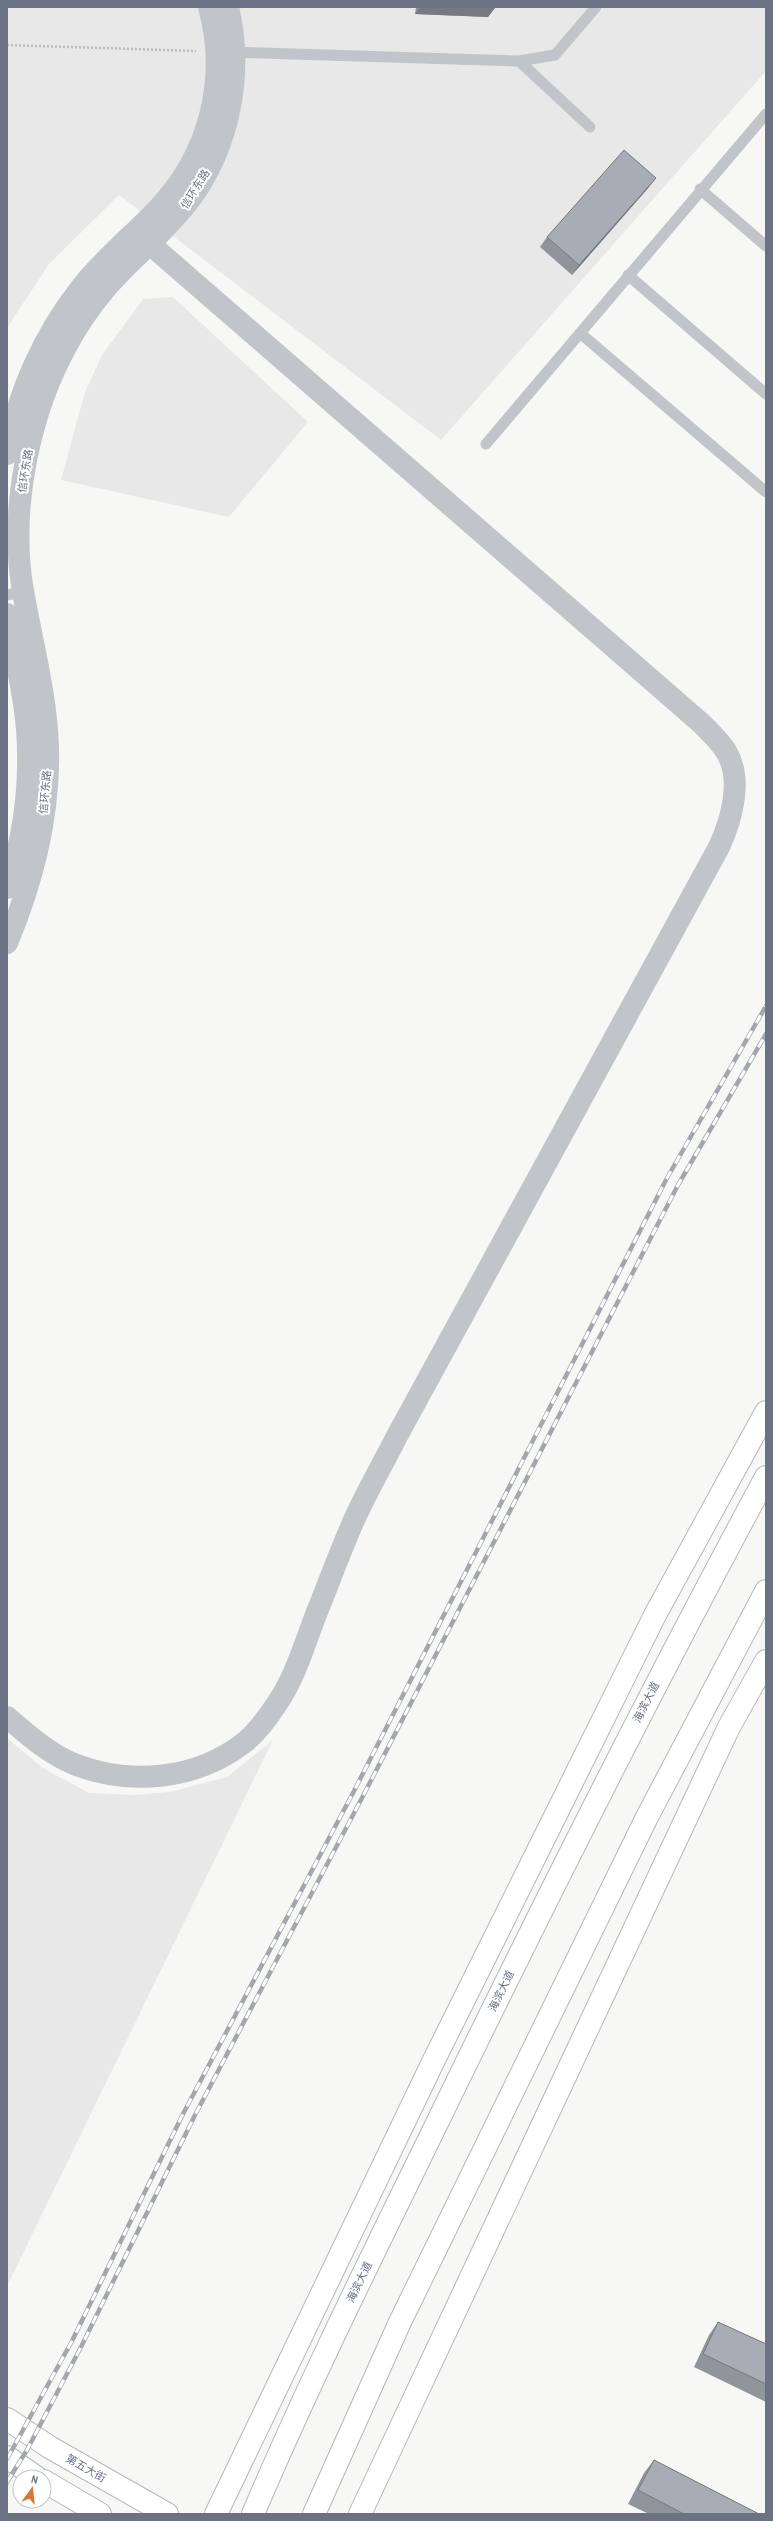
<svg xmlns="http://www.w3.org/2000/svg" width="773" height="2521" font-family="'Archivo Narrow','Noto Sans SC',sans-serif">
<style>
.built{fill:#e8e8e8}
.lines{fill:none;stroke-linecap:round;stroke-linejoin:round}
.secondary-casing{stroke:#b4b7bd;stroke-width:24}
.primary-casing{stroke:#b5b7bc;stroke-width:24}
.motorway-casing{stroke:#b4b7bb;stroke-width:24}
.path{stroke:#b9bbbe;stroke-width:2.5;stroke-dasharray:2 2;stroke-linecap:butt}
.service{stroke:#c1c4c8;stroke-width:11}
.minor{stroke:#c1c4c8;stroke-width:22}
.tertiary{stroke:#c1c4c8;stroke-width:22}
.secondary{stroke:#fff;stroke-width:22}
.primary{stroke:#fff;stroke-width:22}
.motorway{stroke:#fff;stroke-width:22}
.rail-casing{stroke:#a3a7ad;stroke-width:4.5}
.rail{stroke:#fff;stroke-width:3;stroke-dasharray:9;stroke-linecap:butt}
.wall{fill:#90959c}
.shaded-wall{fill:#76797f}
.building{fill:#a8adb5;stroke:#76797f}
.labels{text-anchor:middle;stroke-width:4;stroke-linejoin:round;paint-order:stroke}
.street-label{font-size:11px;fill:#697384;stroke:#fff}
</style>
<rect width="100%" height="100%" fill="#f7f8f5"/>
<path class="built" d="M7,7H766V71L441,440L119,195L49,264L7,328Z
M173,297L308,422L229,517L61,480L85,392L102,355L143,299Z
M7,1738L43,1768L89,1793L134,1795L170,1792L227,1777L273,1740L7,2286Z"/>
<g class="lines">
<defs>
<path id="secondary" d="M216,2514L432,2064L655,1615L766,1412
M360,2514L729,1727L766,1661"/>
<path id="primary" d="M7,2419L51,2448L167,2514
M7,2457L36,2477
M44,2481L100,2514"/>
<path id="motorway" d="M253,2514C310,2380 375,2250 439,2119C544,1903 652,1688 766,1477
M314,2514L400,2322L647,1817L766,1591"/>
</defs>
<use href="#secondary" class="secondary-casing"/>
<use href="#primary" class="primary-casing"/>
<use href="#motorway" class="motorway-casing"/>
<path class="path" d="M7,45L196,51"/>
<path class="service" d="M229,52L519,61L555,55L596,7
M519,61L590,127
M700,189L766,246
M628,275L766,394
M580,333L766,492
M486,444L766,114
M7,595L23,592"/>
<path class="minor" d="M7,1717C27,1734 49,1754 74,1764C129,1786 197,1780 245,1742C257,1732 269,1716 278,1702C298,1672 307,1635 321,1602C332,1574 342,1547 354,1520C367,1491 383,1464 397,1436L719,847C731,821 743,781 727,753C721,742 710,732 701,723L136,232"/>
<path class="tertiary" d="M7,454C17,395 43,336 80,289C102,260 131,237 156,211C209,157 229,80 209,7
M7,614C14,652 24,691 27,729C31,782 24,837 7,888
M7,943C33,881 50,813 48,746C46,693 32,643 23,591C13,534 20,472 37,416C51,370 75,324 106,288C128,262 155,241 177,215C227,160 245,79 228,7"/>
<use href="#secondary" class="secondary"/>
<use href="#primary" class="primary"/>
<use href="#motorway" class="motorway"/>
<defs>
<path id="rail" d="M7,2459L72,2341L183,2114L354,1791L667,1178L766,1006
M7,2482L27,2450L81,2347L195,2115L363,1796L678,1185L766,1034"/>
</defs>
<use href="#rail" class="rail-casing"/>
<use href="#rail" class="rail"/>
</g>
<path class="wall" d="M416,7H495L488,17L415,14Z
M649,187L572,275L540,247L547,237Z
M718,2322L766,2344V2402L694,2367L709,2335Z
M654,2460L759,2514H649L628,2504L644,2473Z"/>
<path class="shaded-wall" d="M420,7H479L495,8L488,17L415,14Z
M656,178L649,187L572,275L579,265Z"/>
<path class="building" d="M479,7H495V8Z
M624,150L656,178L579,265L547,237Z
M718,2322L766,2344V2384L703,2354Z
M654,2460L759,2514H684L638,2490Z"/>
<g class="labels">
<g class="street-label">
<text transform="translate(195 189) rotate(-58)" y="4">信环东路</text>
<text transform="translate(25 471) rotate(-81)" y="4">信环东路</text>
<text transform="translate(45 792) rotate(-85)" y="4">信环东路</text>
<text transform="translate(646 1702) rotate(-63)" y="4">海滨大道</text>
<text transform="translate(501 1991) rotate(-64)" y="4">海滨大道</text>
<text transform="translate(359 2282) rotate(-64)" y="4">海滨大道</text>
<text transform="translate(86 2468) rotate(30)" y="4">第五大街</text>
</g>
</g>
<rect width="773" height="2521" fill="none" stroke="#697384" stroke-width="16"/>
<g transform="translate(32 2489) rotate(15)"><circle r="19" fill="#ffffff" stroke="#c3c7ce"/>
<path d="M0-3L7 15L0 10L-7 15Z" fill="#d77936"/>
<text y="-6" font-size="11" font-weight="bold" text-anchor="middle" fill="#697384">N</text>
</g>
</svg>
